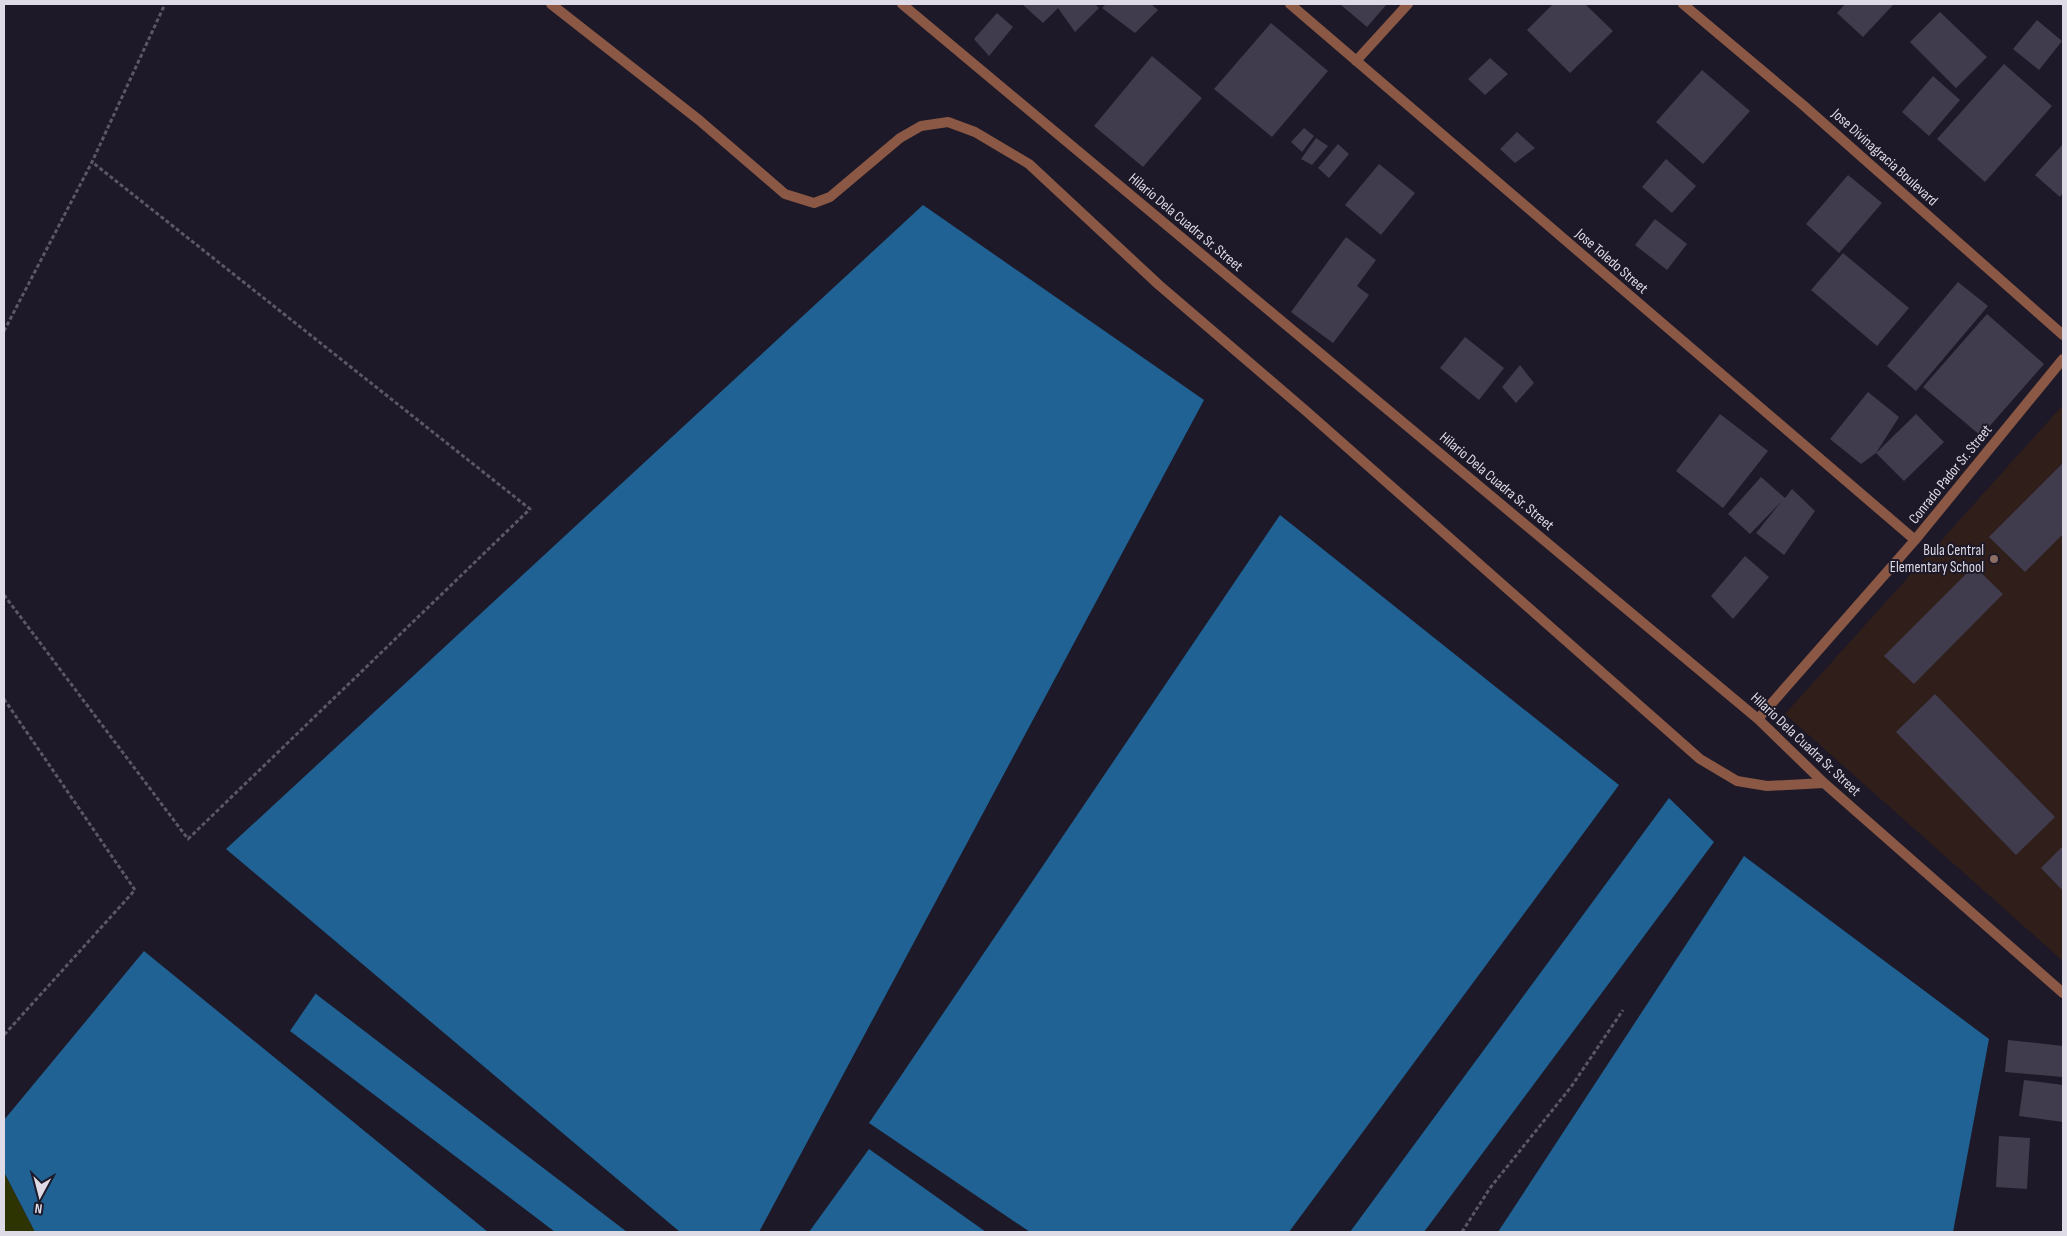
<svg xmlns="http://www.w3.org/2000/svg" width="2067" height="1236" font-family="'Sofia Sans Condensed',sans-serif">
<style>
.education{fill:#301e1a}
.green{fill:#2e3302}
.water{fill:#206293}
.building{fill:#403c4d}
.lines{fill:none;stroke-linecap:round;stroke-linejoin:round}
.path{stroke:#5b5765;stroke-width:3;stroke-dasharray:4 2.5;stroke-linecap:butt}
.minor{stroke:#8a5844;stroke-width:10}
.education-dot{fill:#8d6e63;stroke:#1d1928;stroke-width:2}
.labels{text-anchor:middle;stroke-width:4;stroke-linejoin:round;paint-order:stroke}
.street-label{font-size:15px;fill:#dedbe6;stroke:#1d1928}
.poi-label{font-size:15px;fill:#dedbe6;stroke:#1d1928;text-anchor:end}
</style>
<rect width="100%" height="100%" fill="#1d1928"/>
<path class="education" d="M2063,405V961L1785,714Z"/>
<path class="green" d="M4,1172L35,1232H4Z"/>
<path class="water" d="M923,205L1204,400L759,1232H680L226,849Z
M1280,515L1619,785L1289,1232H1030L869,1123Z
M1669,798L1714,842L1424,1232H1350Z
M1744,856L1989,1039L1953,1232H1498Z
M144,951L488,1232H35L4,1172V1120Z
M316,993V994L627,1232H555L290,1031Z
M869,1149L986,1232H809Z"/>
<path class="building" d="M1022,4H1095L1099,8L1075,32L1058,8L1043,23Z
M1106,4H1151L1158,10L1135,33L1102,8Z
M1340,4H1387L1367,27Z
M1553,4H1585L1613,31L1570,73L1527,30Z
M1845,4H1894L1863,37L1837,13Z
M1940,12L1987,57L1956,88L1910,42Z
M997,13L1013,27L989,56L974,39Z
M2037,20L2062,41L2039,70L2013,49Z
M1271,23L1328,71L1272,137L1214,89Z
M1152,56L1202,98L1143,167L1094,126Z
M1490,58L1508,74L1485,95L1468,79Z
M2004,64L2052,106L1985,182L1937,139Z
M1702,70L1750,111L1703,164L1656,122Z
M1933,76L1960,100L1929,136L1902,112Z
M1304,128L1314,136L1302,152L1291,142Z
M1517,132L1535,148L1515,163L1500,149Z
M1316,138L1328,146L1312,165L1301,159Z
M1338,144L1349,154L1329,178L1318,168Z
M2063,144V193L2060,197L2035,175Z
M1666,159L1696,186L1672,213L1642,187Z
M1379,164L1415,193L1381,235L1345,205Z
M1848,175L1882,203L1839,253L1806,224Z
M1655,219L1687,244L1667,270L1635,245Z
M1346,237L1376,260L1357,286L1369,295L1333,343L1291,312Z
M1843,253L1909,308L1877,346L1811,290Z
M1958,282L1988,306L1916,391L1887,366Z
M1987,314L2044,364L1981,436L1923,387Z
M1465,337L1504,368L1479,400L1440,368Z
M1520,365L1534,383L1516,403L1502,387Z
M1868,392L1899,417L1876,453L1861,464L1830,439Z
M1720,414L1768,451L1723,508L1676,471Z
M1916,414L1944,442L1904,481L1876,453Z
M2063,463V534L2025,572L1989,537Z
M1761,477L1785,498L1792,489L1815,511L1784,555L1756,533L1781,502L1750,534L1728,514Z
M1745,556L1769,577L1733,619L1711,596Z
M1974,566L2003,594L1914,684L1884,656Z
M1935,694L2055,817L2016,855L1896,732Z
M2063,846V891L2041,868Z
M2008,1040L2063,1046V1077L2005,1072Z
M2024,1080L2063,1085V1122L2019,1116Z
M1999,1136L2030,1138L2027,1189L1996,1187Z"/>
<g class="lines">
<path class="path" d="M4,331L92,162L165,4
M4,595L188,839L530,509L92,162
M4,699L135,890L4,1035
M1462,1232L1490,1188L1571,1087L1623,1010"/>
<path class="minor" d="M551,4L699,120L785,194L814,203L830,197L900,138L921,126L948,122L975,132L1029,164L1159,285L1306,411L1700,759L1737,781L1767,786L1824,783
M902,4L1758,719L1824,783L2063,993
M1290,4L1915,540
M1683,4L1803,105L2063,335
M1356,61L1408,4
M1758,719L1915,540L2063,359"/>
</g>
<circle class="education-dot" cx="1994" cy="559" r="5"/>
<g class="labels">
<g class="street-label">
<text transform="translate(1885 157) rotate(42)" y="5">Jose Divinagracia Boulevard</text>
<text transform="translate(1186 222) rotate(40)" y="5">Hilario Dela Cuadra Sr. Street</text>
<text transform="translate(1612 261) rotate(41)" y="5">Jose Toledo Street</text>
<text transform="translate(1950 474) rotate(-51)" y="5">Conrado Pador Sr. Street</text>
<text transform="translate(1497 481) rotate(40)" y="5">Hilario Dela Cuadra Sr. Street</text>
<text transform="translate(1806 744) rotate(43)" y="5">Hilario Dela Cuadra Sr. Street</text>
</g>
<g class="poi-label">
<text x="1984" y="555">Bula Central<tspan x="1984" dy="17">Elementary School</tspan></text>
</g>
</g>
<rect width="2067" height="1236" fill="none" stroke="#dedbe6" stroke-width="10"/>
<g transform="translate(40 1196) rotate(187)" stroke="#1d1928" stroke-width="4" paint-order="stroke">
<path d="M0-4L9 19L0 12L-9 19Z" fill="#dedbe6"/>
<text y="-8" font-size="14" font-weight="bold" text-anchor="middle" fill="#dedbe6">N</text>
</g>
</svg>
